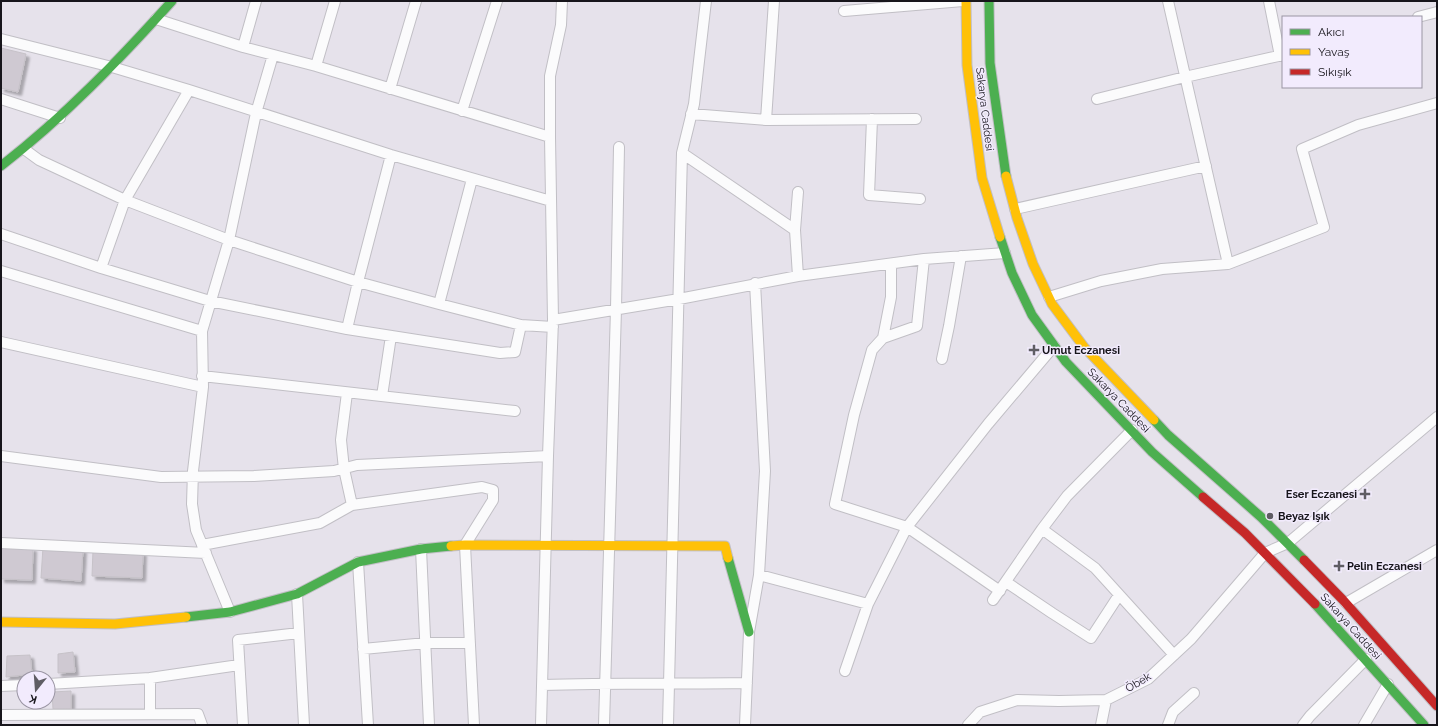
<svg xmlns="http://www.w3.org/2000/svg" width="1438" height="726" font-family="Raleway,sans-serif">
<style>
.building{fill:#cfc9d2;stroke:#c6c2c8;filter:url(#shadow)}
.lines{fill:none;stroke-linecap:round;stroke-linejoin:round}
.street-casing{stroke:#c1bfc5;stroke-width:12}
.fast-casing{stroke:#c1bfc5;stroke-width:11}
.slow-casing{stroke:#c1bfc5;stroke-width:11}
.jam-casing{stroke:#c1bfc5;stroke-width:11}
.street{stroke:#fbfbfc;stroke-width:10}
.fast{stroke:#4caf50;stroke-width:9}
.slow{stroke:#ffc107;stroke-width:9}
.jam{stroke:#c62828;stroke-width:9}
.poi-dot{fill:#5f5d64;stroke:#f2ebfd;stroke-width:1.5}
.labels{text-anchor:middle;stroke-width:3;stroke-linejoin:round;paint-order:stroke}
.street-label{font-size:11px;fill:#17151b;stroke:#f2ebfd}
.poi-label{font-size:11px;font-weight:bold;fill:#17151b;stroke:#f2ebfd;text-anchor:start}
</style>
<defs>
<filter id="shadow"><feDropShadow dx="3.5" dy="3.5" stdDeviation="1" flood-color="#0004"/></filter>
</defs>
<rect width="100%" height="100%" fill="#e6e2eb"/>
<path class="building" d="M1,48L26,54L18,92L1,88Z
M1,547L33,548L32,580L1,579Z
M43,547L83,549L81,581L41,578Z
M93,550L143,552L142,578L92,576Z
M73,652L75,672L58,673V654Z
M30,655L32,674L6,677L7,656Z
M71,691V709H53L52,692Z"/>
<g class="lines">
<defs>
<path id="street" d="M1168,1L1228,264
M1269,1L1280,56
M844,11L963,1
M1418,17L1437,12
M156,19L243,47L316,66L550,137
M1,39L112,67L189,90L391,155L551,201
M243,47L256,1
M316,66L335,1
M390,89L416,1
M1,99L60,118
M1097,99L1185,77L1283,55
M462,111L497,1
M691,114L766,120L916,119
M872,119L869,195L920,199
M766,120L774,1
M24,149L39,160L125,200L229,240L358,282L439,304L521,325L553,327
M682,153L694,104L706,1
M1015,209L1206,166
M1,234L101,268L210,301L347,329L500,353L515,352L521,325
M891,264V297L883,338L872,350L854,415L835,504L907,527L1000,591
M101,268L125,200L189,90
M1,271L202,331
M798,276L795,230L798,192
M1049,297L1101,281L1162,269L1228,264L1324,227L1302,149L1358,125L1437,103
M439,304L472,179
M553,320L679,299L798,276L924,259L1005,253
M347,329L358,282L391,155
M883,338L917,326L924,259
M1,342L203,387
M942,359L949,326L961,256
M202,376L515,411
M347,393L341,440L344,469L352,505
M382,396L391,336
M1,456L161,477L254,476L334,471L357,465L548,456
M1042,529L1095,568L1174,655
M1,543L206,553
M202,545L320,523L352,505L482,487L493,490V500L465,545L474,725
M421,549L429,725
M358,562L368,725
M759,575L868,604
M1006,582L1052,613L1091,638L1119,595
M297,594L304,725
M993,600L1042,529L1067,496L1132,430
M1346,603L1437,550
M230,612L196,530L192,504L193,471L203,387L202,331L229,240L256,113L273,55
M363,649L426,643H470
M845,671L868,604L907,527L988,424L1054,346
M150,678L239,665
M48,684L150,678V714
M542,685C611,683 679,684 747,683
M1,686L24,685
M1,715L198,714L202,725
M243,725L238,640L299,633
M541,725L548,456L553,320L550,137V76L561,25L562,1
M604,725L616,309L619,147
M668,725L682,153L795,230
M745,725L749,632L759,575L765,471L755,283
M968,725L980,712L1017,700L1059,701L1106,700L1148,679L1191,639L1265,553L1288,543L1437,417
M1101,725L1106,700
M1168,725L1173,712L1194,693
M1303,725L1310,716L1366,659
M1364,725L1388,684"/>
<path id="fast" d="M989,1L990,63L1006,176
M1,166C64,117 119,60 172,1
M1000,237L1012,273L1032,315L1066,362L1152,452L1203,497
M1154,420L1168,435L1261,517L1304,560
M728,558L749,632
M1315,604L1424,725
M186,617L230,612L297,594L358,562L421,549L451,546"/>
<path id="slow" d="M966,1L967,65L982,178L1000,237
M1006,176L1017,218L1033,264L1052,304L1084,347L1154,420
M451,546L465,545L725,546L728,558
M1,622L115,624L186,617"/>
<path id="jam" d="M1203,497L1245,533L1315,604
M1304,560L1343,600L1437,706"/>
</defs>
<use href="#street" class="street-casing"/>
<use href="#fast" class="fast-casing"/>
<use href="#slow" class="slow-casing"/>
<use href="#jam" class="jam-casing"/>
<use href="#street" class="street"/>
<use href="#fast" class="fast"/>
<use href="#slow" class="slow"/>
<use href="#jam" class="jam"/>
</g>
<g class="poi-dot">
<path d="M1032 344h4v4h4v4h-4v4h-4v-4h-4v-4h4z"/>
<path d="M1363 488h4v4h4v4h-4v4h-4v-4h-4v-4h4z"/>
<circle cx="1270" cy="516" r="4"/>
<path d="M1337 560h4v4h4v4h-4v4h-4v-4h-4v-4h4z"/>
</g>
<g class="labels">
<g class="street-label">
<text transform="translate(985 109) rotate(83)" y="4">Sakarya Caddesi</text>
<text transform="translate(1119 400) rotate(46)" y="4">Sakarya Caddesi</text>
<text transform="translate(1351 626) rotate(48)" y="4">Sakarya Caddesi</text>
<text transform="translate(1138 682) rotate(-31)" y="4">Öbek</text>
</g>
<g class="poi-label">
<text x="1042" y="354">Umut Eczanesi</text>
<text x="1357" y="498" text-anchor="end">Eser Eczanesi</text>
<text x="1278" y="520">Beyaz Işık</text>
<text x="1347" y="570">Pelin Eczanesi</text>
</g>
</g>
<rect width="1438" height="726" fill="none" stroke="#17151b" stroke-width="4"/>
<rect x="1282" y="16" width="140" height="72" fill="#f2ebfd" stroke="#9a95a3"/>
<rect x="1290" y="29" width="20" height="6" fill="#4caf50" stroke="#9a95a3"/>
<text x="1318" y="36" font-size="12" fill="#17151b">Akıcı</text>
<rect x="1290" y="49" width="20" height="6" fill="#ffc107" stroke="#9a95a3"/>
<text x="1318" y="56" font-size="12" fill="#17151b">Yavaş</text>
<rect x="1290" y="69" width="20" height="6" fill="#c62828" stroke="#9a95a3"/>
<text x="1318" y="76" font-size="12" fill="#17151b">Sıkışık</text>
<g transform="translate(36 690) rotate(197)"><circle r="19" fill="#f2ebfd" stroke="#9a95a3"/>
<path d="M0-3L7 15L0 10L-7 15Z" fill="#5f5d64"/>
<text y="-6" font-size="11" font-weight="bold" text-anchor="middle" fill="#17151b">K</text>
</g>
</svg>
